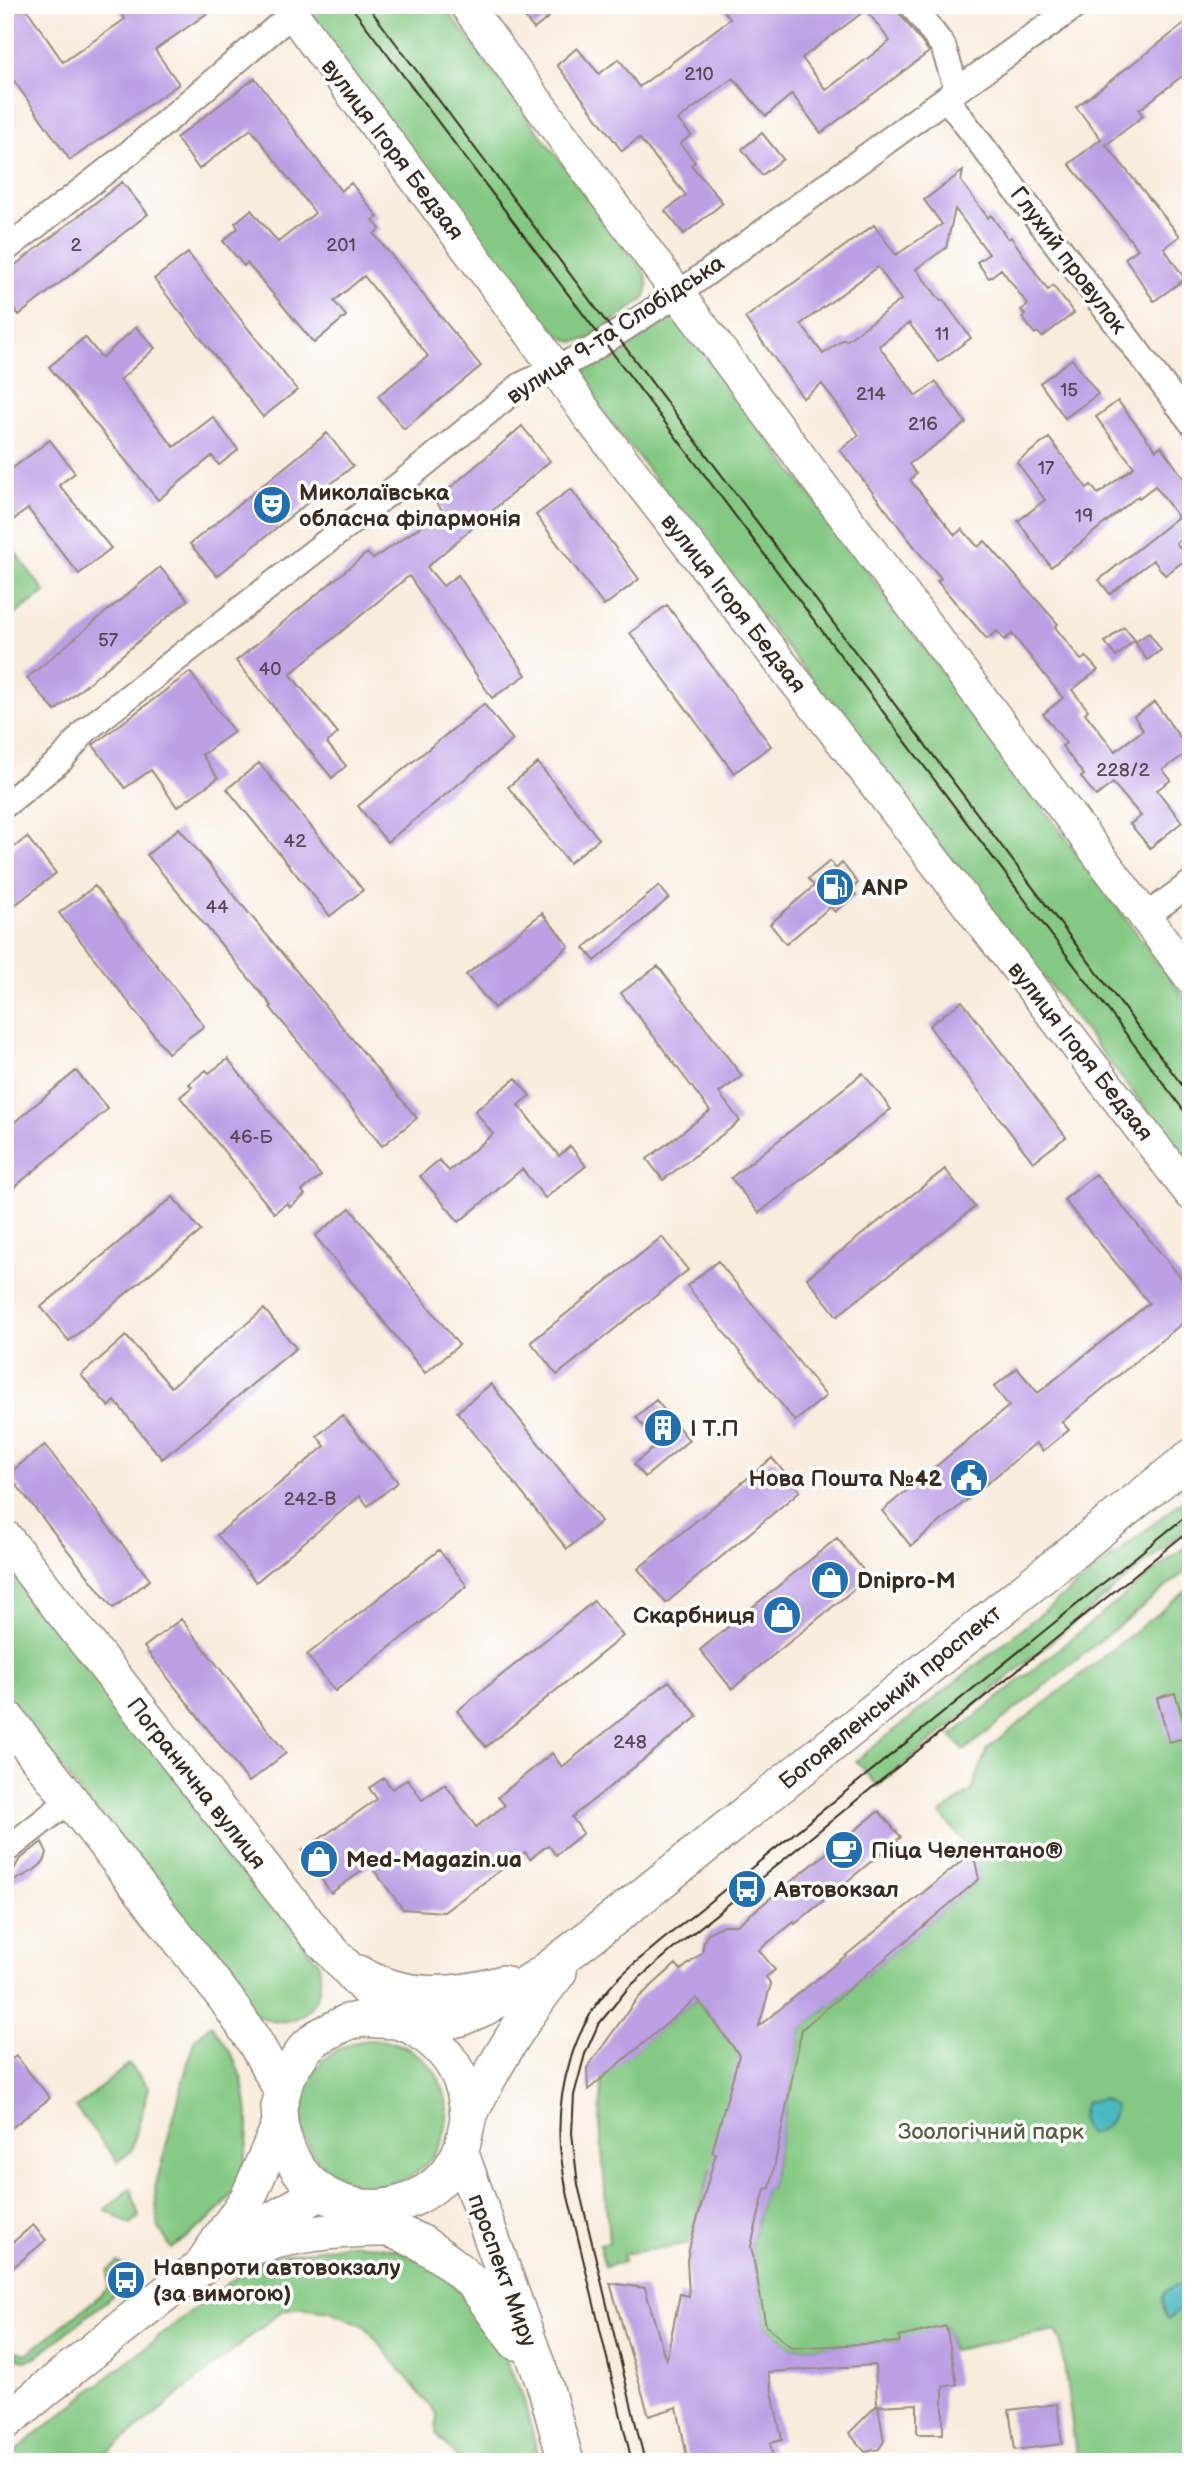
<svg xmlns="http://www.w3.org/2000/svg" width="1196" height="2467" font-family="'Balsamiq Sans',sans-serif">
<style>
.green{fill:#83c983;stroke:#5f7a50;stroke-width:2}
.water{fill:#4ab9c1;stroke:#427270;stroke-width:2}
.building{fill:#bc9fe5;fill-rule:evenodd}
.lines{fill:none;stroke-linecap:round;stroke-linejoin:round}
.minor-casing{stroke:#9a8b7d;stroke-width:28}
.tertiary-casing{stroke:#9a8b7d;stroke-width:35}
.secondary-casing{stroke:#9a8b7d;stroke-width:38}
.minor{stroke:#fff;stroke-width:24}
.tertiary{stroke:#fff;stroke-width:32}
.secondary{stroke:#fff;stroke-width:35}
.tram{stroke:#3b2a1e;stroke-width:2}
.labels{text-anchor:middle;stroke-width:7;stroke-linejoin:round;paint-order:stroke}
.number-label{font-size:19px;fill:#5b4750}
.street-label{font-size:23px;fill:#3b2a1e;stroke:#fff}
.poi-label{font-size:23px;font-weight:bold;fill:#3b2a1e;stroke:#fff;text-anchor:start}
.park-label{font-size:23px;fill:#546241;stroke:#fff}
</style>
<rect width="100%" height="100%" fill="#fff"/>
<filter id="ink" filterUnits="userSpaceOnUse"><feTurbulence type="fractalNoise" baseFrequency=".0143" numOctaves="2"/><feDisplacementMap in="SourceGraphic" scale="14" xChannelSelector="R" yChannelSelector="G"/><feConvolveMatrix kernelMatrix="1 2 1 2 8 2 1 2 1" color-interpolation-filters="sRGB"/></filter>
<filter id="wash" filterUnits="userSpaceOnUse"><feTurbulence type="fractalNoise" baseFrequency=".00686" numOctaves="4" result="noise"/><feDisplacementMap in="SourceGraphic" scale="28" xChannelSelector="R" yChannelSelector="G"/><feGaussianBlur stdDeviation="1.57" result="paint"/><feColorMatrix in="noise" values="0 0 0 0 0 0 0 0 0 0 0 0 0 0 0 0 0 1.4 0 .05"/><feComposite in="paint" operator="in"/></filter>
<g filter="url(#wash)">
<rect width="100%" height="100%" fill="#f8ecdc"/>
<path class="green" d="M297,5H443L646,275L648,287L644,299L588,339L573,342L543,328Z
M666,311L680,320L1191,1006V1167L590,395L583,380L588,358Z
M16,553L45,592L5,622V562Z
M1191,1494V1525L878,1786L856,1761Z
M1191,1542V1567L980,1738L965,1750L951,1736Z
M5,1558L318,1962C332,2012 281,2042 244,2005L5,1695Z
M1191,1587V2462H1077L1061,2341L1056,2330L952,2350L946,2326L900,2342L792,2348L766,2326L751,2246L765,2189L770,2188L802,2029L979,1879L973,1852L940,1814L972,1790L987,1749Z
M702,1994L705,2009L739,2055L722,2170L711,2168L693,2233L704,2241L623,2254L624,2261L605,2267L599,2244L609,2242L600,2123L602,2077Z
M211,2024C220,2037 231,2051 237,2066C254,2106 253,2172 222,2207C209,2222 188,2235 172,2249L158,2227L155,2188L194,2040Z
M301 2113a73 73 0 1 1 146 0a73 73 0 1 1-146 0Z
M129,2064L149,2088L131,2151L118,2162L76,2108Z
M131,2188L139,2217L131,2225L105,2210Z
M357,2243L398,2250L440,2270L491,2327L523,2397L540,2462H461L436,2433L437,2415L365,2326L330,2311L300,2307L283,2310L96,2462H5V2459L205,2300L263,2258Z
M118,2262L132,2273L133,2279L35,2358L26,2361L15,2357V2351L27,2354L108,2289V2270Z"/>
<path class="water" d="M1103,2099L1115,2106C1112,2124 1106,2129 1089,2134C1079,2123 1079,2115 1086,2102Z
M1180,2284L1191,2288V2311L1183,2305L1168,2320C1161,2302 1157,2292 1180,2284Z"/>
<g id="blocks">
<path class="building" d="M5,5H24L63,62L125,19L115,5H219L155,50L179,84L70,160L5,68Z
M515,5H564L534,29Z
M720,5H897L900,14L929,52L821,133L792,94L766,116L733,78L678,120L691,135L680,144L695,162L691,165L723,203L684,234L665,211L686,195L639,138L622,151L557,65L577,48L599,74L619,59L639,87L730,19ZM866,10L890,41L826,90L802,58Z
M1191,19V69L1139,110L1143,116L1106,145L1180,236L1164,248L1185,279L1154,301L1125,258L1138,249L1069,164L1101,139L1076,107Z
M255,78L341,191L351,183L378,217L373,220L380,229L374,234L481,366L404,429L378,396L428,356L364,276L334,301L346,316L314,343L247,263L244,266L223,241L238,228L235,223L251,210L278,242L315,213L251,129L199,169L176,138Z
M762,133L783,159L762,175L742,149Z
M963,171L961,181L988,218L991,215L1008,239L1011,237L1048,290L1053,286L1074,313L1042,337L1038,332L1035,334L1022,317L1025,315L1021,310L1028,305L1001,269L989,278L977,262L989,254L955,209L946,248L916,269L941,301L943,300L971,338L938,362L909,323L879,346L916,396L936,382L966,423L909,464L916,474L910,480L955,535L962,529L978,547L985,541L1058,624L1055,627L1081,660L1086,657L1098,670L1072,690L1088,710L1085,713L1115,751L1143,730L1134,716L1155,702L1189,751L1163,770L1171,780L1157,790L1182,822L1150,848L1130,824L1141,816L1113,783L1096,796L1081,777L1084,775L1062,746L1066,743L1043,714L1063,698L1012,634L1004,640L997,631L987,639L955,602L937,581L941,578L924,559L840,450L859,435L822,384L803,398L745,318L874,225L896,255L942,224L924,200ZM878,267L901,300L846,341L844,339L823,354L801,324Z
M122,182L148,214L19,315L5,297V273Z
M188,253L297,390L263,417L154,279Z
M136,327L155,348L120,380L174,447L213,417L238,450L219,465L212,456L158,500L49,367L85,337L102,358Z
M1072,359L1098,394L1065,418L1040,383Z
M1118,401L1156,450L1161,446L1191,489V534L1189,533L1176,543L1188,558L1165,575L1153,560L1110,594L1099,580L1178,517L1155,486L1139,498L1138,496L1051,567L1018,521L1045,500L1017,462L1049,438L1087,488L1091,485L1098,494L1134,467L1096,417Z
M522,426L550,461L427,567L443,586L458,575L526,675L492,698L409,576L290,674L338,733L327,743L346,766L332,778L236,661L367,553L373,559L443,511L435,501Z
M327,433L353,466L217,576L190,544Z
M50,440L75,473L59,485L111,548L79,574L28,509L5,526V474Z
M571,489L639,579L604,606L536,515Z
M160,567L188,600L55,711L27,678Z
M667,605L771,746L734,773L630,633Z
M1124,627L1135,640L1116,657L1105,642Z
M1149,633L1161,650L1147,660L1135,642Z
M190,672L234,732L202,755L218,778L177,807L151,770L125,788L93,745Z
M484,704L513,740L387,842L358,806Z
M259,763L363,890L330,916L227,789Z
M538,763L599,839L569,863L508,787Z
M179,828L417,1118L382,1146L270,1007L272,1006L147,855Z
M27,837L56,873L5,913V855Z
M830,861L836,869L842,863L858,883L851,889L856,895L835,912L830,907L786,944L770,924L814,886L808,879Z
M95,886L204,1026L168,1053L59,913Z
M659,886L669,898L595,961L584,948Z
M542,913L569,946L494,1008L466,975Z
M658,966L742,1076L719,1093L740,1121L663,1180L647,1159L710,1111L621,993Z
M962,1001L1066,1137L1033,1162L929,1026Z
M228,1059L321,1176L302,1191L305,1195L290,1207L287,1203L274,1213L180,1097L192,1087L189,1084L206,1070L209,1073Z
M76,1071L108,1109L5,1195V1130Z
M863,1073L891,1109L759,1213L731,1178Z
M516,1078L530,1096L518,1105L559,1156L570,1146L586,1166L545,1198L522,1169L459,1222L420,1176L439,1160L449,1171L493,1134L475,1111Z
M945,1169L975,1207L837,1316L807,1278Z
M1096,1174L1191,1290V1316L1062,1422L1069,1430L1043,1451L1036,1443L911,1546L882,1511L1009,1406L994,1387L1017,1368L1038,1393L1149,1303L1064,1200Z
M173,1197L201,1231L69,1341L41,1307Z
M350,1208L459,1345L425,1373L315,1236Z
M662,1237L688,1270L557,1375L531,1342Z
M718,1261L826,1396L795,1421L687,1286Z
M264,1309L296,1348L162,1459L115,1401L109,1407L81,1375L126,1336L171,1387Z
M491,1384L601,1521L567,1549L457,1412Z
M656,1400L689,1440L645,1477L634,1464L658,1444L636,1417Z
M342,1415L398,1482L368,1506L360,1496L256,1582L217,1535L325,1446L317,1436Z
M45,1445L150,1580L113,1608L8,1474Z
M772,1458L800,1491L666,1603L638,1569Z
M837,1538L869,1577L732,1689L700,1650Z
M439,1550L467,1586L335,1691L307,1655Z
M594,1601L623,1636L486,1747L457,1711Z
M181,1619L286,1753L249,1782L144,1647Z
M669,1681L698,1716L572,1817L583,1833L556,1855L548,1845L530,1859L525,1852L444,1912L403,1909L373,1869V1863L331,1893L302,1851L377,1799L369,1788L384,1778L392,1789L408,1779L422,1800L445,1784L476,1827L505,1805L498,1797L552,1753L562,1767Z
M1175,1693L1188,1737L1169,1742L1157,1698Z
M879,1811L901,1837L795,1924L794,1922L759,1950L775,1970L766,1977L771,1984L759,2026L973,1852L979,1879L802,2029L770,2188L765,2189L751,2246L766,2326L792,2348L900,2342L899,2337L946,2326L957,2384L943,2387V2434H917V2404L878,2406L884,2441L879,2449L865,2452L849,2433L877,2405L875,2365L768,2372L782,2440L770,2443L774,2462H688L677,2407L649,2416L610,2283L645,2288L666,2361L680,2294L689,2296L687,2260L690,2245L716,2153L712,2152L739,2055L697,1998L588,2090L587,2068L636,2000L676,1964L681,1970L702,1953L704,1941L708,1933L723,1925H737Z
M42,1842L47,1853L44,1862L33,1871L6,1885L19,1860Z
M16,2056L50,2098L5,2133V2064Z
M33,2225L46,2240L5,2274V2249Z
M1057,2404L1062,2444L1015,2450L1009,2410Z"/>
</g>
</g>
<g filter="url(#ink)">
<use href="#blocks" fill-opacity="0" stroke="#9a8b7d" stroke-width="2"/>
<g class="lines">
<defs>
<path id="minor" d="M912,5L943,46L957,90
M946,98L1191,422
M5,250L128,154L292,14
M5,805L61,760L86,730L399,485L521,385L583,355L678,294L946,98L1077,5
M1146,916L1191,883
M5,1851L70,1800"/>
<path id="tertiary" d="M286,5L532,335L589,417L852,754L1191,1194
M466,5L678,294L1191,978"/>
<path id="secondary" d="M5,1538L315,1933L396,2021
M5,1716L226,1999L256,2044L282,2091
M358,1973C404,2000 453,1997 503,1983
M411,2026C448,2047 467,2077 468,2119
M280,2124C287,2158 305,2188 339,2201C385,2219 439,2198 460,2152C465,2141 465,2128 469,2117C474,2105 480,2094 486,2083C507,2044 531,2007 559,1972
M460,2151L546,2389L566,2462
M353,2205L390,2229L422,2243L449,2262L474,2284L516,2342
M245,2249C294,2234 340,2228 390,2229
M202,2265L248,2198L280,2124L279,2107L287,2076L305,2048L318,2037L347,2022L363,2019L396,2021L411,2026L436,2024L461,2018L484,2008L539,1976L640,1898L1191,1457
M5,2422C107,2341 205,2252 322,2192"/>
</defs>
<use href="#minor" class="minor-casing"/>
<use href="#tertiary" class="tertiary-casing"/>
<use href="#secondary" class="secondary-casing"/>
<use href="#minor" class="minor"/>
<use href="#tertiary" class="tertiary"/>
<use href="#secondary" class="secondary"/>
<path class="tram" d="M350,5L1191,1120
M367,5L1191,1097
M632,2462L566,2188C564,2174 561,2160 560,2146C556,2090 574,2026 612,1985C626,1969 644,1956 660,1942L1191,1512
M645,2462L578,2185L572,2133L574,2095L585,2054L598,2025L629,1987L672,1950L1191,1529"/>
</g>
</g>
<defs>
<symbol id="theatre-disc" viewBox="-11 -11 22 22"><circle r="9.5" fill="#1f6fb2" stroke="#fff"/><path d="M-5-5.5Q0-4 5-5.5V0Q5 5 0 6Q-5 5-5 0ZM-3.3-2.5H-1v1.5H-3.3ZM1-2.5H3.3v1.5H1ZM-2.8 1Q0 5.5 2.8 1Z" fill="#fff"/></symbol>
<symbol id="fuel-disc" viewBox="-11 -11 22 22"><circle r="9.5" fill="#1f6fb2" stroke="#fff"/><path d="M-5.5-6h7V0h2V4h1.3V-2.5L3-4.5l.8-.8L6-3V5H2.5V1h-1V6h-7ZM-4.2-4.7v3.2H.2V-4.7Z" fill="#fff"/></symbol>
<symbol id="building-disc" viewBox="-11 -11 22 22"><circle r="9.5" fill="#1f6fb2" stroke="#fff"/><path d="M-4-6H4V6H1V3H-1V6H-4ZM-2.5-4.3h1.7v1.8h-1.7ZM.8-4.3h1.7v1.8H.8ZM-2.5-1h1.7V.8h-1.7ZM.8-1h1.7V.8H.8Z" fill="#fff"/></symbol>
<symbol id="civic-disc" viewBox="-11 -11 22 22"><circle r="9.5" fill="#1f6fb2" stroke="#fff"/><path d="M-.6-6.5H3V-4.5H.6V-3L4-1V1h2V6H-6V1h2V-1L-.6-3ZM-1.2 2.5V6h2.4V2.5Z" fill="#fff"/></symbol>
<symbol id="shop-disc" viewBox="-11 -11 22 22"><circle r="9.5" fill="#1f6fb2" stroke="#fff"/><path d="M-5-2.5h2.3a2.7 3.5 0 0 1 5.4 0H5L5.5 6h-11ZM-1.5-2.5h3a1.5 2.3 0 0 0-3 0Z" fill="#fff"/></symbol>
<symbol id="cafe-disc" viewBox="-11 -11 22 22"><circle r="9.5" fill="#1f6fb2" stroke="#fff"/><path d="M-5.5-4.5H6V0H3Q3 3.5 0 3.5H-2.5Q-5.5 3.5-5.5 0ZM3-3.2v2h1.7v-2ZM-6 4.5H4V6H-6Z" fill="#fff"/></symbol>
<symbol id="bus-disc" viewBox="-11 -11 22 22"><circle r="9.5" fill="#1f6fb2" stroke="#fff"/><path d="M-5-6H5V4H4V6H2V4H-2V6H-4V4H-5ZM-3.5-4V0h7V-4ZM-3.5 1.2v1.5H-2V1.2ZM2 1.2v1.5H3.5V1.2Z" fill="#fff"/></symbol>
</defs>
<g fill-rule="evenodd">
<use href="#theatre-disc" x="250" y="483" width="44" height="44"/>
<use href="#fuel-disc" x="813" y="865" width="44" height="44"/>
<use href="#building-disc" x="641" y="1406" width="44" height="44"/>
<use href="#civic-disc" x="947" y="1456" width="44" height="44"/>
<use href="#shop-disc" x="808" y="1558" width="44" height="44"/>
<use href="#shop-disc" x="760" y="1593" width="44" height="44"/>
<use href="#cafe-disc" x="822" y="1828" width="44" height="44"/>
<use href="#shop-disc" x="297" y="1837" width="44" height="44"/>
<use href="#bus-disc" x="725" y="1867" width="44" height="44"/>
<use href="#bus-disc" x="104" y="2258" width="44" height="44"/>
</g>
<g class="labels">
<g class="number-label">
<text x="699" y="80">210</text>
<text x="76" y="251">2</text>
<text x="341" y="251">201</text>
<text x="942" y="340">11</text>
<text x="1069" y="396">15</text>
<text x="871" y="400">214</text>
<text x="923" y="430">216</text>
<text x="1046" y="474">17</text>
<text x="1084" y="522">19</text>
<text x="108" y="646">57</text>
<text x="270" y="675">40</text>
<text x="1123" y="776">228/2</text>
<text x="295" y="847">42</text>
<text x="217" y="913">44</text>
<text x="251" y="1143">46-Б</text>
<text x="310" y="1505">242-В</text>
<text x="630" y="1748">248</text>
</g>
<g class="street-label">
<text transform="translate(393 149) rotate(53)" y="8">вулиця Ігоря Бедзая</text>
<text transform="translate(1069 260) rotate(53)" y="8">Глухий провулок</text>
<text transform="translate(615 329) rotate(-33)" y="8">вулиця 9-та Слобідська</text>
<text transform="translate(734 603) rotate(52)" y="8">вулиця Ігоря Бедзая</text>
<text transform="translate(1081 1051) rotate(52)" y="8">вулиця Ігоря Бедзая</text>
<text transform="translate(890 1697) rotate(-39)" y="8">Богоявленський проспект</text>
<text transform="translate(197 1783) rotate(52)" y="8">Погранична вулиця</text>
<text transform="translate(503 2270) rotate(70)" y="8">проспект Миру</text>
</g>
<g class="poi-label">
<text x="299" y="500">Миколаївська<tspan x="299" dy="26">обласна філармонія</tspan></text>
<text x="862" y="895">ANP</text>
<text x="690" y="1436">І Т.П</text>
<text x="942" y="1486" text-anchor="end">Нова Пошта №42</text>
<text x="857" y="1588">Dnipro-M</text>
<text x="755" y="1623" text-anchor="end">Скарбниця</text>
<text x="871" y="1858">Піца Челентано®</text>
<text x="346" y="1867">Med-Magazin.ua</text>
<text x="774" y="1897">Автовокзал</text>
<text x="153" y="2275">Навпроти автовокзалу<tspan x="153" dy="26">(за вимогою)</tspan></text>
</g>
<g class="park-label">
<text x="991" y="2139">Зоологічний парк</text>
</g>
</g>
<rect width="1196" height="2467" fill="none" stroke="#fff" stroke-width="28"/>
</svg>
